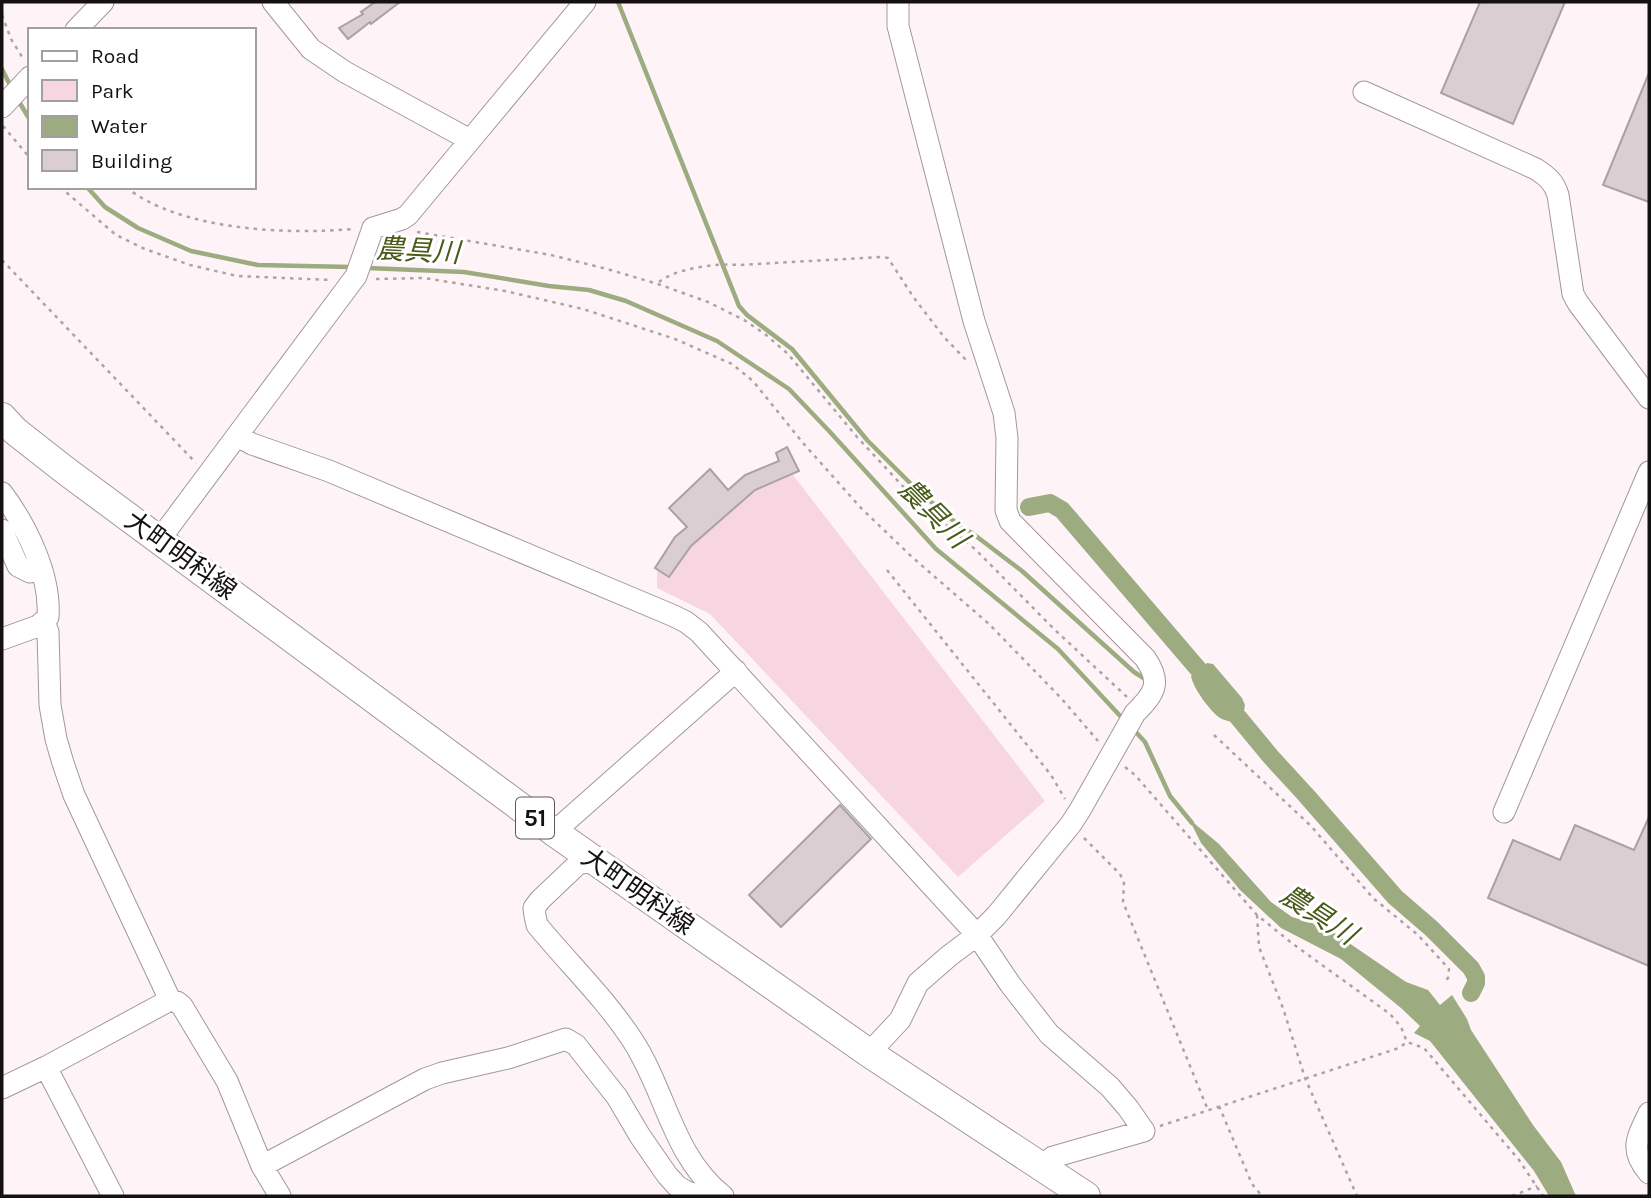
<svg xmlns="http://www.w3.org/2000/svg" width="1651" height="1198" font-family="Karla,'Noto Sans JP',sans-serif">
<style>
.green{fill:#f7d6e2}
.water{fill:#9cac80}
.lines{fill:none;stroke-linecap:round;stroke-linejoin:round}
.stream{stroke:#9cac80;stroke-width:4.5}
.canal{stroke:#9cac80;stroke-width:18}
.building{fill:#daced2;stroke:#aba0a4;stroke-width:2}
.minor-casing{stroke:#a2979b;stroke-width:23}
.major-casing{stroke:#a2979b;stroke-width:30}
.path{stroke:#aba3a6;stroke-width:2.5;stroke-dasharray:3.5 5;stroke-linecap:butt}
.minor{stroke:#fff;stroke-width:21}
.major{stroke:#fff;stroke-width:28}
.labels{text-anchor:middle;stroke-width:6;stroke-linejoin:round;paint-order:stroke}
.shield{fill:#fff;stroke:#5b5859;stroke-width:2}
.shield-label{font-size:24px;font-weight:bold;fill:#151112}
.street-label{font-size:26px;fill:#151112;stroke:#fff}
.water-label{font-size:28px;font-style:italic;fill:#495b19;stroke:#fff}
</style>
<rect width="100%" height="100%" fill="#fef4f7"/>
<path class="green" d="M793,475L1045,801L958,877L710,614L657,588V570L669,577L691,546L755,490Z"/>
<path class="water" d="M1207,663L1213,664L1242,698L1245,705L1242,722C1234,722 1227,722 1220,718C1210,711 1193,688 1191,676Z
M1189,819L1219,844L1271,902L1292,917L1312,923L1333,932L1406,982L1428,990L1440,1005L1452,995L1467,1019L1471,1030L1533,1125L1561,1162L1576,1196H1549L1534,1171L1430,1041L1414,1033L1420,1026L1401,1008L1341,959L1281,928L1240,890L1201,843Z"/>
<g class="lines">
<path class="stream" d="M618,2L739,306L747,315L792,349L867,440L917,490L962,528L972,533L1022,571L1134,672L1145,679
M2,69L12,89
M18,100L30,120
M87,187L105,207L138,228L191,251L258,265L351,267
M367,268L464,272L549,286L589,290L626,301L717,341L789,389L830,432L936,549L1058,649L1123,719
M1134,730L1145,742L1170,796L1192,823"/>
<path class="canal" d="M1029,507L1050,503L1062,510L1199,670L1271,757L1305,794L1395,897L1432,929L1471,968L1476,977V983L1471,993"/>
</g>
<path class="building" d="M375,2H400L371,24L370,22L348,39L339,28L363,14L361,12Z
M1480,2H1565L1513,124L1441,93Z
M1649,73V202L1603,185Z
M787,447L799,471L755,490L691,546L669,577L655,568L675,537L687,527L669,508L710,469L728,490L745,475L779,461L776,453Z
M840,805L871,839L781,927L749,895Z
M1649,817V966L1488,898L1513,840L1560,860L1575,825L1634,850Z"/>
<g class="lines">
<defs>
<path id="minor" d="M273,2L311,49L345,72L470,140
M76,30L103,2
M1364,92L1536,169C1548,177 1554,182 1558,195L1573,294L1578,303L1649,398
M2,107L30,77
M238,436L252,444L329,471L674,616L686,622L699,632L977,935L1010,984L1049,1034L1110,1087L1128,1108L1144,1131L1053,1157L1042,1166
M2,493C26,525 51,575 48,617L38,626L2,639
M2,530L18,566L30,572L42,570
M160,539L356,276L373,228L402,219L408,215L585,2
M44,621L48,632L50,705L56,739L63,763L74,795L170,1000L177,1002L182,1006L227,1081L262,1166L280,1196
M1504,812L1649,472
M554,832L736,671
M597,862L579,863L540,900L534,908L535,916L537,925C569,964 605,998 633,1041C666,1092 673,1157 723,1196
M869,1053L900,1020L918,983L949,956L977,935L996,916L1071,824L1080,810L1135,713C1155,694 1162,682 1145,658L1010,521L1006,510L1007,438L1004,413L974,321L898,26V2
M46,1067L113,1196
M2,1088L46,1067L170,1000
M1649,1113C1637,1138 1629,1150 1649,1173
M262,1166L425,1079L442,1073L508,1058L566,1039L576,1045L617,1097L640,1136L667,1175L677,1186L687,1192L700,1196"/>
<path id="major" d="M2,417L15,431L66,471L554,832L869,1053L1086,1196"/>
</defs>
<use href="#minor" class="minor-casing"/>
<use href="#major" class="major-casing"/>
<path class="path" d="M2,15L11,39L24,60
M3,126L30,158
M60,187L116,235L145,249L190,265L237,276L331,280
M126,187C178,230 288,235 352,229
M417,232L551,255L607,269L658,284L708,302L744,320L765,334L788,354L857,437L912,496L976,550L1054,629L1127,697
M2,260L196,463
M376,279L424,278L505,291L583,309L675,339L732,364L753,381L803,443L861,508L912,557L989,624L1061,698L1098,741
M659,282C677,268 716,263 739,265L881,257L888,258L914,298L944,337L966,360
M887,570L1051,775L1065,799
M1214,735L1311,826L1373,898L1418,935L1449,969L1448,978L1445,981
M1125,767L1135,775L1257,915L1293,944L1390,1014L1401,1027L1407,1042L1424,1048L1519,1160L1543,1196
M1084,838L1120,874L1124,883L1123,902L1208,1110
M1257,915L1259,947L1283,1008L1305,1078L1357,1196
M1219,1106L1252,1184L1262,1196
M1160,1126L1399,1048L1407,1042
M1512,1196L1537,1186"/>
<use href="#minor" class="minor"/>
<use href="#major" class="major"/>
</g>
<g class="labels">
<rect class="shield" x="516" y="797.5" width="38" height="41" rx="5"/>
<g class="shield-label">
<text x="535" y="826">51</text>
</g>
<g class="street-label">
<text transform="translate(181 555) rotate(36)" y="9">大町明科線</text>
<text transform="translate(638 891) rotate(35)" y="9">大町明科線</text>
</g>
<g class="water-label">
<text transform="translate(418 250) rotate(3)" y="10">農具川</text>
<text transform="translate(934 513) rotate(45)" y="10">農具川</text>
<text transform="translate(1319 914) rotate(33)" y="10">農具川</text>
</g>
</g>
<rect width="1651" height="1198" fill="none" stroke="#151112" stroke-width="7"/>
<rect x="28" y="28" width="228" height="161" fill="#ffffff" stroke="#a1a0a0" stroke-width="2"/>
<rect x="42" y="51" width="35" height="10" fill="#ffffff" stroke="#a1a0a0" stroke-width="2"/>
<text x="91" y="63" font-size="21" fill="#151112">Road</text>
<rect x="42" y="80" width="35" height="21" fill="#f7d6e2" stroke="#a1a0a0" stroke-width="2"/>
<text x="91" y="98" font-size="21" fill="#151112">Park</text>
<rect x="42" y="116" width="35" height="21" fill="#9cac80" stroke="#a1a0a0" stroke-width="2"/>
<text x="91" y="133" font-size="21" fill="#151112">Water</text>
<rect x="42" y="150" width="35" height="21" fill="#daced2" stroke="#a1a0a0" stroke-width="2"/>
<text x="91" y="168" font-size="21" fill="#151112">Building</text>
</svg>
